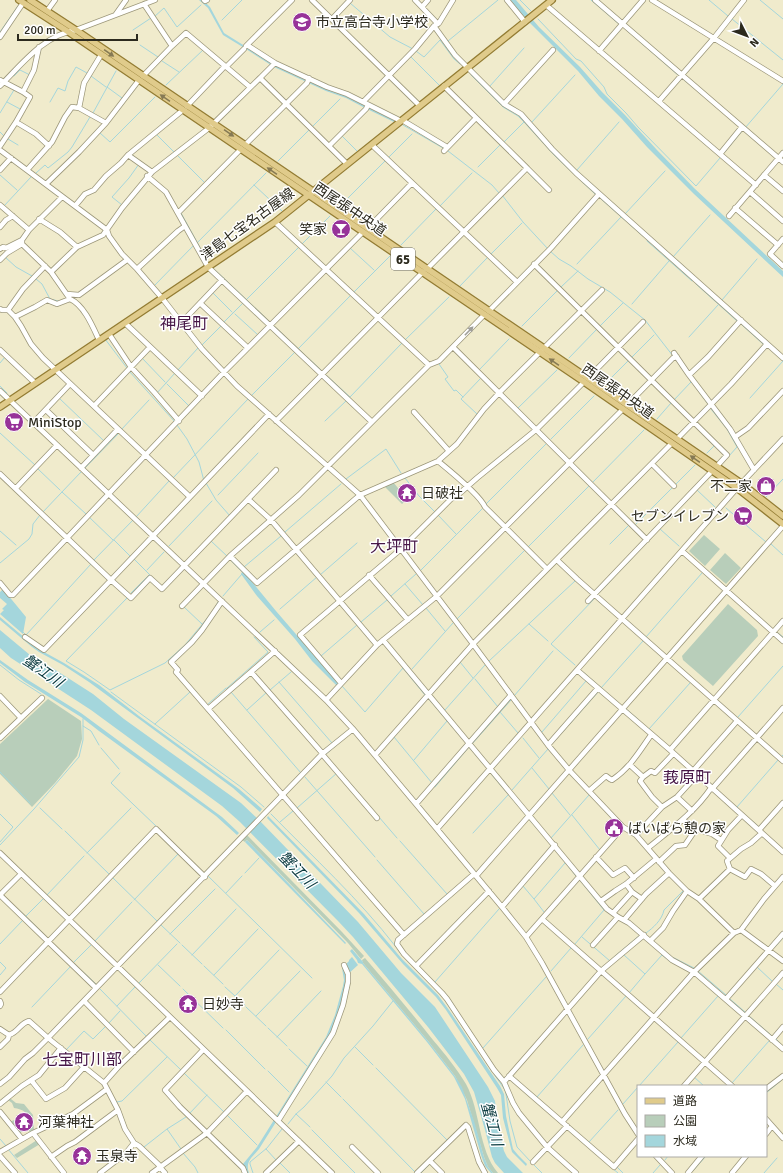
<svg xmlns="http://www.w3.org/2000/svg" width="783" height="1173" font-family="Signika,'Noto Sans JP',sans-serif">
<style>
.green{fill:#b8ceba}
.water{fill:#a4d6dc}
.lines{fill:none;stroke-linecap:round;stroke-linejoin:round}
.stream{stroke:#a4d6dc;stroke-width:1}
.minor-casing{stroke:#9c977a;stroke-width:6}
.major-casing{stroke:#937c33;stroke-width:8}
.minor{stroke:#fff;stroke-width:4.5}
.major{stroke:#e0cb8b;stroke-width:5.5}
.oneway{fill:#867a54}
.oneway2{fill:#a09f9a}
.labels{text-anchor:middle;stroke-width:3;stroke-linejoin:round;paint-order:stroke}
.shield{fill:#fff;stroke:#6b6a62;stroke-width:1}
.shield-label{font-size:13px;font-weight:bold;fill:#2c2a1e}
.poi-label{font-size:14px;fill:#2c2a1e;stroke:#fff;text-anchor:start}
.street-label{font-size:14px;fill:#2c2a1e;stroke:#fff}
.water-label{font-size:15px;font-style:italic;fill:#07383d;stroke:#fff}
.quarter-label{font-size:16px;fill:#471747;stroke:#fff}
</style>
<rect width="100%" height="100%" fill="#f0ebcc"/>
<path class="green" d="M393,482L407,499L402,504L384,486Z
M704,535L720,549L705,566L689,551Z
M725,553L741,568L726,584L710,570Z
M728,604L757,630L758,636L713,686L683,660L682,656Z
M48,699L81,721L82,739L77,756L55,783L32,807L0,774V744Z
M247,835L342,932L364,956L361,959L348,943L247,840L245,842L242,840Z
M365,958C388,985 411,1012 433,1040C445,1054 457,1069 466,1084C481,1112 478,1149 498,1173H493L488,1167L484,1157L467,1100L455,1076L428,1041L363,963L362,960Z
M9,1099H11L16,1103L24,1104L33,1115L34,1130L30,1133L29,1130L27,1129L20,1133L9,1122L17,1119L26,1127L30,1124C31,1114 23,1109 14,1108L12,1103L8,1100Z
M37,1140L40,1144L17,1158L14,1155Z"/>
<path class="water" d="M199,0H203L210,7L224,33L248,48L396,120L394,122L365,108L346,98L326,91L274,67L246,49L223,35L208,8Z
M510,0H516L539,27L580,67L602,92L625,115L657,150L694,188L783,271V277L694,194L647,147L622,119L599,96L578,71L527,20Z
M230,558L243,571L276,611L339,684L337,686L312,661L295,639L257,596L241,574L242,572L229,559Z
M3,589L26,617L23,634L0,614L4,610L2,609L7,604L0,598V592Z
M0,617L25,638L44,652L64,663L99,685L139,716L239,789L262,809L260,812L233,788L89,682L63,665L39,652L32,647L0,620Z
M0,630L30,655L39,661L54,669L93,694L124,719L241,803L259,820L358,922L401,973L435,1007L488,1087L495,1101L498,1126L504,1151L507,1157L523,1173H504L495,1163L492,1157L485,1130L474,1092L464,1074L428,1027L353,937L338,921L240,822L222,806L91,710L11,658L0,648Z
M0,660L28,680L81,713L222,817L239,833L237,835L216,816L99,731L81,717L25,682L0,663Z
M268,816L364,914L402,959L438,995L449,1010L500,1086L504,1094L506,1116L513,1149L518,1155L527,1164L526,1166L512,1152L503,1118L501,1095L497,1088L446,1010L436,997L403,964L359,913L267,818Z
M247,840L346,943L345,944L245,842Z
M352,949L363,962V963L428,1041L455,1076L462,1087L474,1121L484,1157L488,1167L493,1173H491L485,1166L481,1155L465,1099L454,1077L427,1042L362,964L358,963L357,960L350,951Z
M352,957L358,965L347,975V983L342,1003L332,1033L259,1149C252,1158 245,1161 249,1173H246L243,1164L257,1147L326,1037L335,1015L343,986L344,980L342,968L349,961V960Z"/>
<g class="lines">
<path class="stream" d="M520,0L531,11
M591,0L619,24
M709,0L728,16
M760,0L783,19
M350,3L390,37L413,49
M154,17L164,8L177,27L201,5
M538,19L576,59L581,61L604,87L607,94L626,113L638,127L696,186L720,158
M732,19L783,60
M222,20L242,0
M623,27L678,75
M133,30L151,18
M0,32L18,6
M448,41L498,0
M140,45L158,57
M416,51L424,57L440,40L454,59L460,64
M410,56L439,85
M162,61L179,72
M471,75L503,107L518,116L524,122L504,142
M14,76L20,70L30,75
M91,76L106,87
M682,78L727,116
M166,85L203,50
M490,86L524,48
M107,87L122,98
M294,93L304,83
M7,102L20,109
M50,102L58,88L65,91L68,81L76,67L87,73
M275,112L283,104
M0,113L14,90
M93,113L116,71
M476,121L513,157
M524,122L555,156L595,194
M532,122L575,75
M403,125L443,148
M313,126L340,99
M745,128L783,84
M0,132L4,136
M100,133L110,142L155,97
M156,134L174,152
M342,136L357,151
M8,139L18,145
M448,151L492,185L499,193
M723,154L743,130
M132,155L139,160
M178,156L204,182
M389,157L412,134
M278,161L309,130
M478,167L500,145
M577,170L619,122
M527,171L536,181
M36,173L45,165L48,168L68,152L72,147L90,117
M0,175L17,190
M254,185L282,211
M502,195L523,222L548,249
M600,198L644,237
M122,205L112,197L129,178L139,164
M341,205L385,161
M4,206L31,177
M440,206L472,173
M181,213L208,262
M625,214L665,171
M647,241L692,281
M197,243L266,173
M302,244L330,216
M401,245L436,209
M350,248L374,270
M550,251L559,259L571,266L588,279L610,292L645,320L673,356
M491,254L522,223
M5,257L16,267L32,276
M673,257L710,215
M577,264L621,217
M214,269L270,322
M36,279L42,284L50,299L58,301
M696,284L737,321
M155,285L194,245
M460,286L487,258
M561,287L578,271
M354,292L390,256
M213,293L232,312
M246,300L299,247
M722,300L757,259
M632,304L669,261
M235,314L258,335
M223,323L243,303
M741,324L763,344
M274,326L289,340
M522,326L558,290
M600,326L623,303
M689,337L718,305
M105,339L127,368
M405,340L449,297
M292,343L321,370
M202,345L221,326
M298,349L350,296
M632,357L654,335
M142,358L165,382
M569,358L597,329
M0,363L5,357
M439,364L448,377L445,379L454,391L456,390L463,397
M680,366L708,404
M480,369L509,339
M178,370L198,348
M129,371L175,422
M326,375L350,397L402,343
M167,384L189,406
M605,384L628,361
M0,386L7,393
M157,393L175,373
M250,397L295,352
M59,398L104,441
M750,398L783,361L768,347
M674,400L691,382
M518,408L557,370
M711,409L727,429L737,447L729,456
M477,414L461,399L480,379
M657,419L671,403
M325,421L346,401
M177,425L187,439L199,462L204,481
M121,430L149,400
M0,433L35,465
M551,439L594,396
M707,453L714,446L708,439
M85,468L119,433
M38,469L60,490
M173,478L248,399
M405,478L419,496L435,512
M346,479L386,449L401,473
M593,482L644,430
M206,483L216,500L230,516
M675,485L695,465
M697,490L715,507
M62,492L86,514
M218,495L258,453
M766,497L783,479
M486,504L547,443
M726,508L766,542
M42,513L81,472
M438,515L456,534
M89,517L113,540
M136,517L169,481
M232,519L235,516
M635,525L672,488
M660,529L679,546
M0,531L16,545
M285,532L341,484
M114,540L130,556
M211,541L228,557
M610,544L629,525
M771,544L783,555
M169,546L212,501
M528,547L589,486
M134,559L154,579
M94,560L134,519
M0,563L29,539L32,534L33,524L40,515
M244,567L281,536
M147,570L164,552
M421,570L482,509
M320,575L357,543
M405,584L423,605
M131,593L149,575
M597,595L691,496
M223,596L242,574
M391,596L416,574
M127,598L66,661L84,672L110,690L165,663L185,645L210,615
M184,607L202,624
M215,608L218,602
M426,608L445,631
M749,608L773,629
M280,609L317,577
M457,619L524,551
M361,622L387,600
M529,624L548,641
M23,632L26,635L91,564
M260,632L274,620
M778,633L783,637
M646,637L702,573
M321,656L357,625
M489,661L575,581
M460,662L473,678
M0,665L19,680L41,694
M575,665L551,644L595,598
M412,669L453,623
M583,672L622,706
M475,679L498,707
M279,682L332,743
M342,686L365,712L403,668L425,695
M192,687L207,705L226,688
M601,688L643,641
M227,689V688L268,652L254,637
M270,690L291,672
M111,692L241,787L264,807
M231,692L301,773
M514,696L553,651
M428,698L466,743
M626,709L640,721
M247,710L267,692
M445,710L485,665
M500,712L518,733
M738,717L783,666
M155,724L190,692
M83,726L91,731L99,745
M649,729L690,683
M542,732L586,681
M394,737L432,783
M523,738L539,758
M472,744L511,700
M551,745L599,691
M101,748L119,769
M326,754L339,743
M782,756L783,755
M414,760L447,721
M532,768L549,789
M0,772L30,803
M120,773L111,783L157,827
M492,775L526,815
M305,777L375,857
M348,781L397,838
M435,787L469,747L486,767
M512,790L548,749
M552,793L570,815
M737,807L778,760
M40,808L62,829
M297,808L337,773
M0,814L13,827L0,842
M271,814C313,857 359,899 396,947
M572,815L600,850
M529,819L539,831
M751,820L759,827
M280,822L293,811
M65,831L109,874
M473,833L508,795
M551,838L589,795
M400,841L447,894
M0,845L34,809L79,757L83,740V719
M87,853L131,808
M561,857L576,876
M377,860L424,914
M245,873L259,858
M208,876L312,978
M112,877L157,921
M523,886L534,899L565,863
M226,893L242,876
M47,895L84,856
M534,899L544,912
M134,900L178,854
M17,908L48,938
M26,916L43,899
M161,925L180,943
M646,933C653,928 662,920 664,910L683,891
M170,934L215,889
M582,937L610,961
M95,941L132,902
M51,942L96,984
M0,944L23,920
M575,944L604,910L579,879
M182,945L202,964
M773,949L783,938
M192,955L236,909
M624,955L645,974L662,955L671,962
M614,957L639,936
M674,958L694,968
M0,962L6,968L0,975
M74,962L91,945
M158,965L180,986
M204,966L223,984
M757,967L773,982
M551,971L571,948
M698,971L726,995
M214,975L258,929
M435,982L499,909
M139,983L177,944
M776,984L783,990
M225,987L245,1005
M100,989L147,1037
M183,989L223,1028
M629,993L645,974
M235,996L279,950
M730,999L745,1012
M117,1006L135,987
M32,1007L71,966
M246,1007L266,1026
M256,1016L300,971
M749,1016L772,1036
M109,1023L120,1011
M268,1028L287,1046
M226,1030L265,1069
M277,1037L321,991
M681,1038L718,996
M588,1039L626,996
M776,1039L783,1046
M150,1040L181,1070
M355,1047L373,1065
M483,1048L546,977
M289,1049L307,1066
M66,1050L84,1031L93,1039L105,1027
M376,1068L447,1140
M268,1071L289,1092
M184,1073L224,1112
M494,1074L505,1090L506,1094L510,1121L517,1147L531,1162
M694,1077L704,1086
M326,1082L341,1097
M732,1083L769,1041
M639,1086L678,1042
M766,1093L783,1079
M537,1097L583,1045
M343,1099L415,1172
M117,1102L122,1101L167,1057
M623,1104L638,1087
M190,1113L207,1095
M226,1114L257,1145
M296,1114L310,1127
M288,1124L296,1114L304,1107L332,1076L344,1058L373,1026L393,1001
M312,1130L355,1173
M0,1139L6,1146
M589,1142L618,1110
M144,1147L167,1129
M1,1149L6,1146
M8,1149L28,1173
M181,1149L167,1129L186,1117
M266,1149L276,1160
M183,1153L195,1167L198,1173
M665,1160L668,1156
M433,1161L447,1147
M279,1162L290,1173
M533,1164L542,1173
M617,1167L623,1173
M612,1168L618,1173
M253,1173L250,1164V1162L267,1148L282,1129
M421,1173L429,1165
M653,1173L660,1165
M691,1173L706,1156
M764,1173L777,1158"/>
<defs>
<path id="minor" d="M204,0L205,1L207,0
M312,0L420,106
M415,0L438,24
M507,0L525,22
M595,0L783,162
M652,0L783,81
M546,5L756,185
M422,7L428,0
M47,11L55,0
M116,14L126,0
M332,19L350,0
M434,26L455,55L504,104L521,114L552,149L576,173L783,358
M0,37L23,3
M247,45L275,63L327,87L347,94L401,121
M172,46L186,33L250,87
M246,46L292,0
M599,51L643,0
M226,67L244,49
M143,76L172,46L144,4
M260,78L275,63
M0,80L23,92L30,97L16,122L0,146
M0,86C22,64 44,35 76,30L155,0
M23,92L34,70L39,47
M659,101L714,38L744,0
M363,102L415,49L434,26L439,23L453,0
M504,104L553,50
M187,106L225,66
M79,108L84,83L101,55
M402,120L447,147
M16,122L36,134L49,146
M245,145L307,83L309,78
M372,145L517,282
M329,146L366,109L368,105
M0,150L107,230L109,236L122,254L137,269L162,298L202,349L237,386L360,495L473,644L548,745L569,770L623,827L636,835L669,873L687,891L699,899L734,933
M444,151L476,118
M720,154L742,127
M128,155L152,172
M527,168L549,190
M0,170L11,158
M27,170L52,142L65,117L72,107L79,108L106,123
M764,175L783,191
M147,176L166,192L208,267L372,422
M46,184L79,152L106,123L139,80
M750,192L783,221
M0,205L29,230L22,240V244L51,272L70,299C84,305 93,327 99,340
M75,206L85,194L94,190L106,176L121,163L128,155L183,110
M735,208L778,245
M178,213L241,149
M729,216L783,153
M39,219L60,232L77,247
M275,222L429,365
M0,227L6,220L13,216
M368,228L412,183
M29,230L62,197
M783,239L770,254L783,266
M0,249L3,247L6,248L22,240
M0,260L7,253L22,244
M534,264L727,455L717,466
M137,269L178,231L185,226
M427,269L527,168L444,86
M51,272L77,247L103,235L122,208L152,172L209,128L260,78L347,164
M67,294L79,295L127,260
M70,299L57,304L47,300L35,307L15,317L21,326L31,344L43,358L190,497
M200,303L248,348
M0,309L2,310H8L15,317
M8,310L23,289L45,266
M489,311L551,248L599,194
M125,323L202,396
M181,323L222,280
M109,334L131,367L154,392L179,421
M453,347L647,540
M0,350L35,383
M674,353L689,375L711,404
M689,375L708,357L741,320
M588,378L643,322
M0,391L326,700L353,729L416,804L502,907L526,937L542,963L625,1114L638,1134
M711,404L730,429L754,470
M627,405L673,358L677,357
M94,406L150,347
M46,410L93,455
M414,412L449,451
M276,421L423,272
M33,423L70,384
M735,437L748,428L783,391
M677,439L731,384L767,344
M438,461C449,470 480,495 485,507L547,569
M652,464L674,486
M81,468L118,429
M0,474L111,580L269,414
M16,488L57,445
M248,499L271,520L377,645
M682,551L783,641
M230,556L257,583L360,495L438,461L457,444L484,409L499,393L602,290
M557,560L577,579L783,761
M369,575L408,620
M0,583L10,595H13L224,372L363,232
M222,601L202,630L192,642L171,662L178,670L176,672L404,935
M588,601L712,471
M182,606L230,556L299,495L429,365L439,361L484,315
M25,637L44,650L111,580L131,598L150,578L162,589L276,470
M383,640L607,909L618,917L629,923L672,960L694,972L783,1049
M577,670L670,750L783,852
M251,672L323,754
M341,683L300,635L401,549L451,499L460,493L477,478L537,429L584,382
M0,696L21,718
M326,700L377,645L437,596L623,409
M208,709L275,651
M0,738L42,698
M548,745L598,688
M670,750L783,621
M322,754L377,818
M375,755L473,644L672,443
M630,765L643,777L640,781L652,797L662,807L677,797L697,775
M693,771L737,721
M643,777L651,771L655,773L673,754
M712,789L783,708
M589,791L606,776L610,779L612,780C630,768 639,752 651,735
M677,797L692,811
M416,804L511,695
M683,820L696,829L712,834L721,840
M437,829L737,488L783,439
M759,830L783,803
M762,833L751,843L741,849L727,861L730,869L745,877L751,869L761,874L775,886
M636,835L662,807
M648,848C670,830 695,812 711,788
M0,853L332,1173
M596,857L613,875L625,868L634,878
M730,858L718,846L728,830L742,815
M659,862L676,846L685,845L696,829
M474,874L398,940L397,944L404,954L442,993L447,999L494,1070L504,1082L513,1103L519,1113L547,1147L576,1173
M476,876L783,526
M626,884L632,892L642,899
M0,895L96,988
M0,895L21,874
M699,899L730,869
M601,901L615,891L626,884L656,859
M502,907L555,845
M613,913L632,892
M542,919L732,1086
M624,920L646,894L669,873
M741,930L783,961
M526,937L623,827
M650,941L663,928L673,911L687,891
M593,945L618,917
M416,966L489,891
M0,992L156,829L205,877
M726,999L783,934
M0,1001L1,1004L0,1006
M84,1001L134,1052
M0,1029L9,1035C19,1032 20,1023 29,1021L48,1038L104,1083L118,1110L125,1129L134,1143L139,1146L160,1166
M772,1040L783,1027
M0,1047L8,1039L9,1035
M203,1050L165,1090L180,1107L243,1168L245,1173
M509,1076L614,1167L638,1139
M31,1080L46,1099L65,1088L84,1067
M504,1082L601,971L644,935
M104,1083L120,1065L170,1017
M0,1084L9,1077L25,1059L33,1053L48,1038L322,754L353,729
M684,1086L783,973
M766,1089L783,1076
M0,1104L22,1086L39,1075L61,1048
M0,1112L22,1139
M766,1119L783,1138
M278,1121L333,1033L343,1005L348,982V974L344,965
M562,1122L694,972L734,933L741,930L764,899L783,877
M33,1133L64,1173
M766,1134L772,1126
M352,1147L378,1173
M0,1152L33,1133L73,1114L107,1089
M0,1156L15,1173
M656,1156L672,1173
M51,1157L67,1146L75,1142L118,1110
M430,1161L442,1173
M533,1162L567,1126
M159,1166L165,1173
M100,1173L126,1153L134,1143
M152,1173L207,1133L247,1091
M266,1173L299,1141
M417,1173L466,1125L468,1127L479,1162L485,1173
M688,1173L702,1156
M732,1173L746,1156"/>
<path id="major" d="M19,0L67,31L584,382L737,488L783,524
M30,0L76,30L588,378L741,483L783,516
M0,407L275,222L552,0"/>
</defs>
<use href="#minor" class="minor-casing"/>
<use href="#major" class="major-casing"/>
<use href="#minor" class="minor"/>
<use href="#major" class="major"/>
</g>
<defs><path id="oneway-solid" d="M-6-.8H1V-3.2L6.5 0L1 3.2V.8H-6Z"/></defs>
<g class="oneway">
<use href="#oneway-solid" transform="translate(109 53) rotate(35)"/>
<use href="#oneway-solid" transform="translate(165 98) rotate(-146)"/>
<use href="#oneway-solid" transform="translate(229 133) rotate(34)"/>
<use href="#oneway-solid" transform="translate(272 171) rotate(-146)"/>
<use href="#oneway-solid" transform="translate(554 362) rotate(-146)"/>
<use href="#oneway-solid" transform="translate(695 459) rotate(-145)"/>
</g>
<use class="oneway2" href="#oneway-solid" transform="translate(469 331) rotate(-46)"/>
<defs>
<symbol id="school-disc" viewBox="-11 -11 22 22"><circle r="9.5" fill="#973399" stroke="#fff"/><path d="M0-5L7-2L0 1L-7-2ZM-4 1L0 2.5L4 1V4Q0 6-4 4Z" fill="#fff"/></symbol>
<symbol id="bar-disc" viewBox="-11 -11 22 22"><circle r="9.5" fill="#973399" stroke="#fff"/><path d="M-6-5H6L.8 .8V4.5H3.5V6h-7V4.5H-.8V.8Z" fill="#fff"/></symbol>
<symbol id="supermarket-disc" viewBox="-11 -11 22 22"><circle r="9.5" fill="#973399" stroke="#fff"/><path d="M-6-5.5h2.5l.6 2H6L4.5 2H-2.5L-4.4-4H-6ZM-1.5 3.2a1.3 1.3 0 1 0 .1 0ZM3 3.2a1.3 1.3 0 1 0 .1 0Z" fill="#fff"/></symbol>
<symbol id="shop-disc" viewBox="-11 -11 22 22"><circle r="9.5" fill="#973399" stroke="#fff"/><path d="M-5-2.5h2.3a2.7 3.5 0 0 1 5.4 0H5L5.5 6h-11ZM-1.5-2.5h3a1.5 2.3 0 0 0-3 0Z" fill="#fff"/></symbol>
<symbol id="temple-disc" viewBox="-11 -11 22 22"><circle r="9.5" fill="#973399" stroke="#fff"/><path d="M0-6L5-2H3V0L6.5 2.5H4V6H1.5V3h-3V6H-4V2.5H-6.5L-3 0V-2H-5Z" fill="#fff"/></symbol>
<symbol id="civic-disc" viewBox="-11 -11 22 22"><circle r="9.5" fill="#973399" stroke="#fff"/><path d="M-.6-6.5H3V-4.5H.6V-3L4-1V1h2V6H-6V1h2V-1L-.6-3ZM-1.2 2.5V6h2.4V2.5Z" fill="#fff"/></symbol>
</defs>
<g fill-rule="evenodd">
<use href="#school-disc" x="291" y="11" width="22" height="22"/>
<use href="#bar-disc" x="330" y="218" width="22" height="22"/>
<use href="#supermarket-disc" x="3" y="411" width="22" height="22"/>
<use href="#shop-disc" x="755" y="475" width="22" height="22"/>
<use href="#temple-disc" x="396" y="482" width="22" height="22"/>
<use href="#supermarket-disc" x="732" y="505" width="22" height="22"/>
<use href="#civic-disc" x="603" y="817" width="22" height="22"/>
<use href="#temple-disc" x="177" y="993" width="22" height="22"/>
<use href="#temple-disc" x="13" y="1111" width="22" height="22"/>
<use href="#temple-disc" x="71" y="1145" width="22" height="22"/>
</g>
<g class="labels">
<rect class="shield" x="391" y="248" width="24" height="22" rx="3"/>
<g class="shield-label">
<text x="403" y="264">65</text>
</g>
<g class="poi-label">
<text x="316" y="27">市立高台寺小学校</text>
<text x="327" y="234" text-anchor="end">笑家</text>
<text x="28" y="427">MiniStop</text>
<text x="752" y="491" text-anchor="end">不二家</text>
<text x="421" y="498">日破社</text>
<text x="729" y="521" text-anchor="end">セブンイレブン</text>
<text x="628" y="833">ばいばら憩の家</text>
<text x="202" y="1009">日妙寺</text>
<text x="38" y="1127">河葉神社</text>
<text x="96" y="1161">玉泉寺</text>
</g>
<g class="street-label">
<text transform="translate(350 209) rotate(34)" y="5">西尾張中央道</text>
<text transform="translate(247 224) rotate(-36)" y="5">津島七宝名古屋線</text>
<text transform="translate(618 391) rotate(35)" y="5">西尾張中央道</text>
</g>
<g class="water-label">
<text transform="translate(43 671) rotate(35)" y="5">蟹江川</text>
<text transform="translate(297 870) rotate(46)" y="5">蟹江川</text>
<text transform="translate(492 1124) rotate(75)" y="5">蟹江川</text>
</g>
<g class="quarter-label">
<text x="184" y="329">神尾町</text>
<text x="394" y="552">大坪町</text>
<text x="687" y="783">莪原町</text>
<text x="82" y="1065">七宝町川部</text>
</g>
</g>
<rect x="637" y="1085" width="130" height="72" fill="#ffffff" stroke="#abaaa5"/>
<rect x="645" y="1098" width="20" height="6" fill="#e0cb8b" stroke="#abaaa5"/>
<text x="673" y="1105" font-size="12" fill="#2c2a1e">道路</text>
<rect x="645" y="1115" width="20" height="12" fill="#b8ceba" stroke="#abaaa5"/>
<text x="673" y="1125" font-size="12" fill="#2c2a1e">公園</text>
<rect x="645" y="1135" width="20" height="12" fill="#a4d6dc" stroke="#abaaa5"/>
<text x="673" y="1145" font-size="12" fill="#2c2a1e">水域</text>
<g transform="translate(747 36) rotate(132)" stroke="#ffffff" stroke-width="3" paint-order="stroke">
<path d="M0-3L7 15L0 10L-7 15Z" fill="#2c2a1e"/>
<text y="-6" font-size="11" font-weight="bold" text-anchor="middle" fill="#2c2a1e">N</text>
</g>
<path d="M18 34v6h119v-6" fill="none" stroke="#2c2a1e" stroke-width="2"/>
<text x="24" y="34" font-size="12" fill="#2c2a1e" stroke="#ffffff" stroke-width="3" paint-order="stroke">200 m</text>
</svg>
